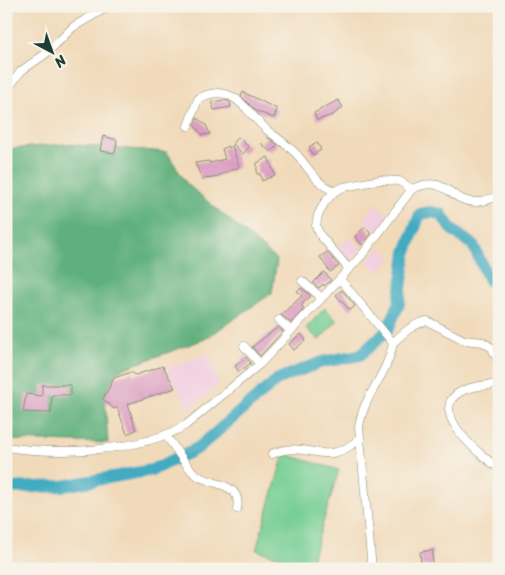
<svg xmlns="http://www.w3.org/2000/svg" width="505" height="575" font-family="Sriracha,sans-serif">
<style>
.built{fill:#f2cfe1}
.green{fill:#73cd93;stroke:#498564}
.forest{fill:#5eb07d;stroke:#3e7658}
.lines{fill:none;stroke-linecap:round;stroke-linejoin:round}
.river{stroke:#42abc1;stroke-width:12}
.building{fill:#db9ec2}
.minor-casing{stroke:#888c77;stroke-width:9}
.minor{stroke:#fff;stroke-width:8}
</style>
<rect width="100%" height="100%" fill="#f7f3e8"/>
<filter id="ink" filterUnits="userSpaceOnUse"><feTurbulence type="fractalNoise" baseFrequency=".02" numOctaves="2"/><feDisplacementMap in="SourceGraphic" scale="10" xChannelSelector="R" yChannelSelector="G"/><feConvolveMatrix kernelMatrix="1 2 1 2 8 2 1 2 1" color-interpolation-filters="sRGB"/></filter>
<filter id="wash" filterUnits="userSpaceOnUse"><feTurbulence type="fractalNoise" baseFrequency=".0096" numOctaves="4" result="noise"/><feDisplacementMap in="SourceGraphic" scale="20" xChannelSelector="R" yChannelSelector="G"/><feGaussianBlur stdDeviation="1.12" result="paint"/><feColorMatrix in="noise" values="0 0 0 0 0 0 0 0 0 0 0 0 0 0 0 0 0 1.4 0 .05"/><feComposite in="paint" operator="in"/></filter>
<g filter="url(#wash)">
<rect width="100%" height="100%" fill="#f1daba"/>
<path class="built" d="M373,206L388,214L378,231L364,221Z
M349,237L361,249L348,264L336,251Z
M379,247L391,257L379,272L367,262Z
M208,354L219,384L189,409L166,368Z"/>
<path class="green" d="M325,308L337,321L319,340L306,328Z
M284,454L339,470L310,566L256,550Z"/>
<path class="forest" d="M66,144L167,152L186,183L277,260L272,293L205,339L117,371L105,396L108,443L6,440V149Z"/>
<g class="lines">
<path class="river" d="M6,488L63,486L152,470L198,448L278,379L322,362L360,355L387,331L399,304L406,252L420,214L431,212L441,214L451,229L473,245L489,280L499,281"/>
</g>
<g id="blocks">
<path class="building" d="M243,92L277,109L274,118L256,111L241,96Z
M224,100L230,102L231,107L214,110L212,102Z
M338,100L343,107L333,115L317,120L314,113Z
M197,118L206,125L210,134L202,135L194,125Z
M103,136L117,140L115,153L100,151Z
M238,137L249,147L243,154L233,144Z
M267,137L278,145L270,152L261,143Z
M317,142L321,150L313,155L309,147Z
M232,145L239,167L213,178L202,179L195,163L209,161L210,163L225,159L222,149L228,146L229,148Z
M268,157L275,175L262,181L260,174H257V163Z
M365,227L371,234L362,245L355,236Z
M327,252L339,266L330,272L320,257Z
M324,272L331,280L324,286L323,284L319,288L313,283Z
M301,288L311,296L303,303L302,306L304,309L291,323L281,315L302,296L297,291Z
M342,290L355,306L350,310L336,295Z
M278,327L283,331L260,356L252,347Z
M301,334L306,340L294,350L289,344Z
M246,357L251,363L239,372L235,366Z
M163,366L175,388L128,404L136,430L127,434L117,407L114,409L103,399L114,378L131,372L135,375Z
M42,385H71V395H52L51,413L23,412L26,394L42,396Z
M433,550L432,566H421L420,552Z"/>
</g>
</g>
<g filter="url(#ink)">
<use href="#blocks" fill-opacity="0" stroke="#888c77" stroke-width="1"/>
<g class="lines">
<defs>
<path id="minor" d="M6,91L21,71L48,52L73,27L109,6
M188,126L198,99C233,80 245,111 267,130C278,139 290,146 299,157C311,171 317,185 335,191
M349,269L320,235L316,226L318,215L325,202L335,191L344,187L380,180L399,181L412,189
M340,279L393,343C403,333 413,324 427,321L464,340L483,342L492,348L499,363
M302,281L322,298
M279,320L291,331
M244,346L260,364
M499,384C487,385 468,386 457,394C429,414 483,458 499,468
M166,436C175,447 182,460 192,471C205,487 243,479 237,509
M6,447C58,455 141,452 186,425L260,364L362,255L412,189C447,173 449,202 475,202C483,202 492,198 499,196
M272,454C309,438 324,471 360,438
M372,569L359,427C363,395 387,377 393,343"/>
</defs>
<use href="#minor" class="minor-casing"/>
<use href="#minor" class="minor"/>
</g>
</g>
<rect width="505" height="575" fill="none" stroke="#f7f3e8" stroke-width="25"/>
<g transform="translate(52 52) rotate(139)" stroke="#f7f3e8" stroke-width="4" paint-order="stroke">
<path d="M0-4L9 19L0 12L-9 19Z" fill="#1f3d34"/>
<text y="-8" font-size="14" font-weight="bold" text-anchor="middle" fill="#1f3d34">N</text>
</g>
</svg>
